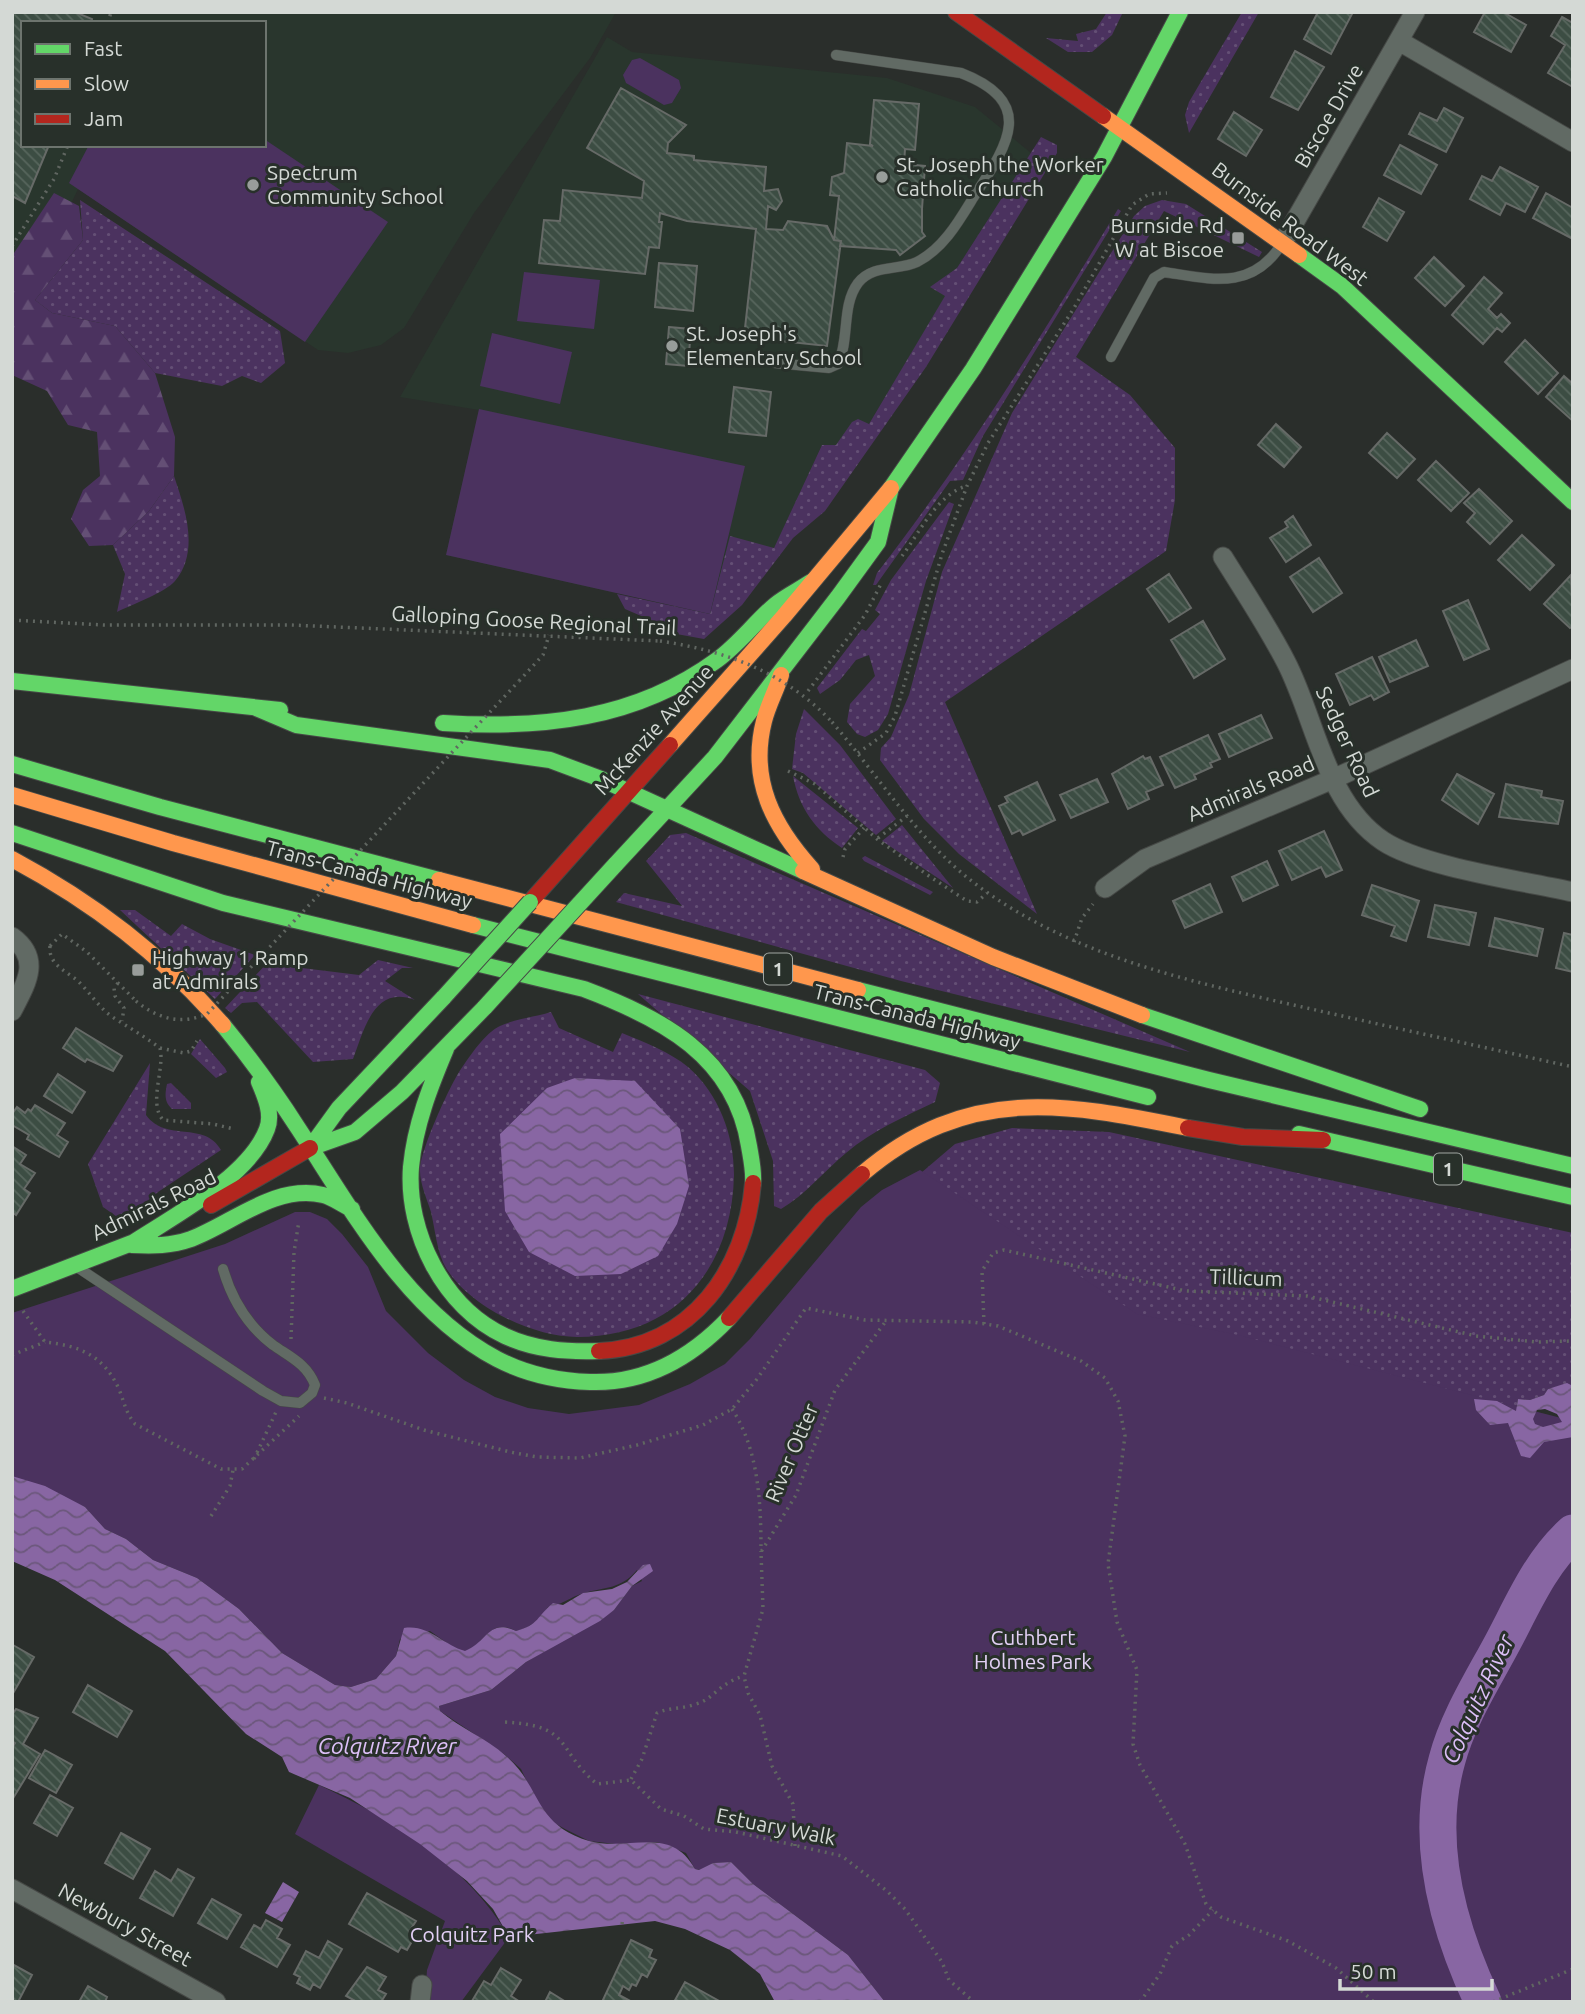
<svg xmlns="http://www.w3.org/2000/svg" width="1585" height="2014" font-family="Ubuntu,sans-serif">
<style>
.built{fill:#29362d;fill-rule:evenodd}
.grass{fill:url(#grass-dots)}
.forest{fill:url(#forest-firs)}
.park{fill:#4b325f}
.water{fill:url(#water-waves);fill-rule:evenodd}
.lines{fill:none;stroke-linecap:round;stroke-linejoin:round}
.river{stroke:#8866a3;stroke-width:37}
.building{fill:url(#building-back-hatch);stroke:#666a67;stroke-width:2}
.lane-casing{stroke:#464946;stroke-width:11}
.street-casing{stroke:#464946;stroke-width:21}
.fast-casing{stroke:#464946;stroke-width:18}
.slow-casing{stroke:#464946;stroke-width:18}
.jam-casing{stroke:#464946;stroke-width:18}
.path{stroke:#606661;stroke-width:3.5;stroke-dasharray:2 5;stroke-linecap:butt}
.lane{stroke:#616a64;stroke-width:10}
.street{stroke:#616a64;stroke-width:19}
.fast{stroke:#63d668;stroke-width:16}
.slow{stroke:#ff974d;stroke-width:16}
.jam{stroke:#b3261e;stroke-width:16}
.fast-bridge-casing{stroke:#464946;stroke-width:18;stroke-linecap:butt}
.path-bridge{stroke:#606661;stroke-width:3.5;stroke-dasharray:2 5;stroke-linecap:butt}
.fast-bridge{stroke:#63d668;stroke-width:16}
.poi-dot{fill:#989d9a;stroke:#28302a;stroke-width:2.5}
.labels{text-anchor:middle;stroke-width:6;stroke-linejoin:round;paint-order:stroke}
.shield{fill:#28302a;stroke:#a0a6a2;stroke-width:2}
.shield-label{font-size:19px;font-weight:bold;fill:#d4d9d5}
.street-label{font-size:21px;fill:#d4d9d5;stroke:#28302a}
.poi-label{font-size:21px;fill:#d4d9d5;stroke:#28302a;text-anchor:start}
.park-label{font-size:21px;fill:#e2cff5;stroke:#28302a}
.water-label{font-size:23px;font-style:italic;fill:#dcbff7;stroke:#28302a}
</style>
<defs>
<pattern id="grass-dots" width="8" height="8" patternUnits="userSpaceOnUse" patternTransform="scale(1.75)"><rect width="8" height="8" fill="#4b325f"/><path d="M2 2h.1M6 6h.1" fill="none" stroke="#644f75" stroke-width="1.8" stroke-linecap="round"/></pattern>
<pattern id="forest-firs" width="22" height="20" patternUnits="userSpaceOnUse" patternTransform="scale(1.75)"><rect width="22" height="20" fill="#4b325f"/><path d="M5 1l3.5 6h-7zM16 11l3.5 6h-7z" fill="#644f75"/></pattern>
<pattern id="water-waves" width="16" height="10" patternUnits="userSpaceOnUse" patternTransform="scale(1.75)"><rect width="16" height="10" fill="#8866a3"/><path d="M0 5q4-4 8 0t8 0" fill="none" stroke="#6b577b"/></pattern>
<pattern id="building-back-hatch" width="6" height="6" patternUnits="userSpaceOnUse" patternTransform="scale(1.75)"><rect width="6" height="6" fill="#3c4d43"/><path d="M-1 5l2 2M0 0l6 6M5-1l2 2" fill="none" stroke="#57665d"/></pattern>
</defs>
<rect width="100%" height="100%" fill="#2a2e2b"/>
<path class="built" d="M12,12H616L590,58L474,213L404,328L381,345L348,353L318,350L78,189L12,328ZM23,23H264V145H23Z
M607,37L632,52L887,78L975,107L1031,153L957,268L931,287L946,296L852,452L822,445L774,549L710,614L446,555L479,410L400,397Z"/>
<path class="grass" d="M1107,12H1123L1112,35L1092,52H1068L1046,38L1078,41L1076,34L1096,29Z
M1242,12H1259L1189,133L1185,115L1189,102Z
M1041,137L1057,145V153L926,367L825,511L793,538L742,605L704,639L660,631L662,625L625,609L617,594L710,614L730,536L774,548L822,445H836L852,422L858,419L869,424L945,296L930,287L957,268Z
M80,200L280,331L285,363L261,383L242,376L222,386L155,373L115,326L52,313L35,300L83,240Z
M1162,200L1186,204L1262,252L1259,257L1164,211L1076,357L1130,395L1175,448V500L1166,551L945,702L1037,914L959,854L924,819L880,760L881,748L891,737L909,695L942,572L1012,413L1134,216L1145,206Z
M1118,209L1121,211L983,436L963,480L950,481L876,585H873L877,573C966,458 1043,334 1118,209Z
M174,476C185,509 200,551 175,581C166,592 131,605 117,612L125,574L113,545L149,511Z
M949,502L954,504L926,581L888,714L878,730L865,737L857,734L847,722L850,704L875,676L869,655L856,660L840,680L820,694L817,688L862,629L866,631L880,614L875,610L891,580Z
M804,709L840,745L896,819L876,835L803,773L792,769L796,734Z
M793,776L858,828L842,848C815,830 799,808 793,776Z
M902,825L953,888L882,841Z
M686,833L1190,1052L901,981L616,902L624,893L682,906L646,861L670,835Z
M865,856L933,892L930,895L864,861L862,858Z
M120,910H135L171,936L182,924L210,939L255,955L215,999Z
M271,959L294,967L359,975L378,960L413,968H402L385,981L415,1000C374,984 364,1030 353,1059L313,1062L257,1002L242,1003L231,1013L225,1008Z
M638,994L925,1070L940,1083L935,1102C904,1117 873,1130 846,1153C824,1171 805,1195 781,1209L774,1206L773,1161L750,1091Z
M551,1012L559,1028L613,1052L622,1033C644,1042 670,1052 688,1067C719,1094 734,1135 734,1175C732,1269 675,1337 577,1337C533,1337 470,1307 446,1268C437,1253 435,1229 431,1212C427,1199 420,1184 420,1171C419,1153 450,1085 461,1069C470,1056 485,1033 500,1026C515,1019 535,1017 551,1012Z
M200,1039L225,1068L227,1072L216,1078L191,1054Z
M150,1063L146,1115C166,1143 204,1120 221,1150L158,1192L123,1221L103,1207L88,1164Z
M171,1083L191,1103V1109H172C164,1102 165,1094 167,1084Z
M1012,1128L1109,1132L1573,1233V1386L1567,1384L1548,1389L1544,1395L1530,1400L1518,1399L1516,1411L657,1443L894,1196L955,1144Z"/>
<path class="forest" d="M54,193L79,206L83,240L35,300L52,313L115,326L155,373L175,437L174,476L149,511L113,545L89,546L71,519L83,490L100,476L97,432L68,425L47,391L12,375V256Z"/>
<path class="park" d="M640,58L679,80L681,88L672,103L664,105L626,83L623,75L632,60Z
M264,139L388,222L305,342L69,183L89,145H264Z
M524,272L600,280L594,329L517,321Z
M492,333L572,352L560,404L480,386Z
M479,409L745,466L710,614L446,555Z
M920,1170L1137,1314L1238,1335L1573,1421V2002H885L848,1955L753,1884L731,1862L713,1863L700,1870L695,1869L686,1853L657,1842L616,1844L589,1841L565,1829L549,1820L539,1807L521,1769L504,1754L440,1711L439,1706L491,1690L526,1662L614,1610L632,1586L642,1581L637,1570C621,1589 606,1587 584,1593C570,1597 562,1605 548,1607C538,1621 532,1627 516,1631C489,1617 487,1643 465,1652L454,1648L430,1631L400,1639L396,1656L376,1679L351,1687L335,1685L282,1653L239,1609L197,1578L153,1560L126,1539L105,1529L85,1507L12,1476V1313L225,1244L295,1212H310L327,1219L342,1234L368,1267L386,1311L428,1353L464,1380L495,1397L528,1408L569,1414L639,1405L690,1384L725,1364L750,1339L861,1207L882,1190Z
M319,1785C391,1818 469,1867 509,1937L461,2002H425L427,1970L445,1921L295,1834Z"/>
<path class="water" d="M575,1078L635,1081L680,1129L689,1186L677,1224L658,1256L621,1274L575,1276L529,1252L505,1211L500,1134L547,1088Z
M1567,1383L1573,1386V1437L1544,1442L1530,1458L1521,1456L1508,1423L1490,1425L1476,1410L1474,1399L1497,1401L1516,1411L1518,1399L1530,1400L1544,1395L1548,1389ZM1545,1409L1557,1414L1562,1422L1543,1427L1535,1424L1533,1419L1537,1410Z
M12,1476L45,1486L85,1507L105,1529L126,1539L153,1560L197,1578L239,1609L282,1653L335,1685L351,1687L376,1679L396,1656L404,1628C429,1624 443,1645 465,1651C487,1643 488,1618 516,1631C539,1625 537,1616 553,1603L563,1605L583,1593L612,1589L627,1582L643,1565L650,1564L653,1571L632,1586L614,1610L600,1621L526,1662L491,1690L439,1706L440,1711C460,1728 486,1738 506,1756C542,1787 533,1824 589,1841C629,1852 670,1824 695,1869L699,1870L713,1863L731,1862L753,1884L848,1955L885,2002H775L760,1974L730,1950L685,1929L655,1921L509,1937L493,1909L467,1881L420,1844L350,1798L289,1772L282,1757L246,1734L165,1651L55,1580L12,1561Z
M283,1882L299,1892L282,1922L265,1913Z"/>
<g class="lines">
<path class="river" d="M1483,2002C1448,1928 1424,1841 1447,1760C1458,1718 1484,1678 1504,1640C1524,1602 1541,1562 1573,1533"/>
</g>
<path class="building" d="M12,12H75L92,19L91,23H23V145H49L25,203L12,196Z
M1318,12H1353L1331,54L1304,39Z
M1485,12H1503L1526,25L1511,52L1474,32Z
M1562,17L1573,23V87L1548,73L1565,45L1551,36Z
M1295,51L1324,67L1298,110L1271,97Z
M621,88L686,125L668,143L667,153L694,156V160L766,167L764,191L778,189L782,201L776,210L768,206L766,229L783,230L788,221L827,226L834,240L841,241L827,346L744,337L756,229L687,221L660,213L659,222H662L659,248L649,247L645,274L539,263L544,220L560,221L563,190L642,198L644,181L587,148Z
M874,100L919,104L915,150L905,149L904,164L925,166L922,209V232L925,236L900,255L896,250L840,246L841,241L834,240L839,196L830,195L832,177L844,173L847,143L873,146L870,144Z
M1444,108L1463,118L1446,152L1409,134L1420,113L1437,121Z
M1234,112L1262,130L1246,156L1218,139Z
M1400,145L1437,165L1421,194L1384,175Z
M1500,167L1538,187L1525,212L1506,203L1500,215L1470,199L1482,176L1492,181Z
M1546,193L1573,208V239L1533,218Z
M1379,198L1404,212L1387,241L1363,227Z
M1434,257L1464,286L1445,306L1415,278Z
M659,263L697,266L693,311L655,307Z
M1484,277L1502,293L1488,309L1497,318L1501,314L1510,323L1502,332L1497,328L1483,344L1452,315Z
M669,327L691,329L688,366L666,364Z
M1525,340L1558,373L1538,394L1505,362Z
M1564,376L1573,384V421L1546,397Z
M734,387L771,392L766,436L729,432Z
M1276,424L1301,447L1284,467L1258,445Z
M1387,433L1415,459L1397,478L1369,453Z
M1436,461L1469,493L1451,511L1418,480Z
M1479,489L1512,521L1490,544L1467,522L1475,513L1464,503Z
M1293,516L1311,545L1286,562L1270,538L1288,527L1285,522Z
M1522,535L1554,565L1530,590L1498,560Z
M1319,558L1342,593L1313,612L1290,577Z
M1169,574L1191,608L1169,622L1147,589Z
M1571,575L1573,626L1570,628L1544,604Z
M1468,600L1489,649L1464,660L1443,611Z
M1203,621L1225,659L1194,678L1171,640Z
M1416,640L1428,666L1390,682L1379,657Z
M1372,657L1389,692L1374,700L1371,695L1350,705L1336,674Z
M1261,715L1272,738L1229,757L1219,734Z
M1208,735L1220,759L1210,763L1212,767L1194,775L1196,779L1175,788L1160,757Z
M1143,756L1145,759L1150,757L1163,785L1146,792L1149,799L1128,809L1112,774Z
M1457,774L1494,794L1478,824L1442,800Z
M1097,779L1108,802L1071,818L1060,795Z
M1037,782L1055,820L1023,835L1020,830L1012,834L999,806L1008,802L1005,797Z
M1506,784L1542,791L1541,797L1563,801L1558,824L1499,817Z
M1324,831L1342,870L1326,877L1321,867L1292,880L1279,851Z
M1267,861L1278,885L1243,901L1232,877Z
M1210,884L1222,912L1185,928L1173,901Z
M1372,885L1419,901L1406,941L1391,936L1395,926L1362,915Z
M1435,905L1476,913L1469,945L1428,937Z
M1495,918L1543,929L1537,956L1489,946Z
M1564,933L1573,935V972L1556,968Z
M76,1028L122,1056L113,1071L87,1059L85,1062L63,1048Z
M58,1074L85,1092L72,1113L44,1096Z
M35,1105L65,1123L57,1135L68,1142L59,1157L27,1139L29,1135L12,1125V1114L17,1107L25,1113L28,1109L31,1111Z
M12,1146L26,1155L20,1164L35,1173L24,1189L30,1193L16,1215L12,1212Z
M13,1645L34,1657L12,1695V1646Z
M88,1685L132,1711L117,1737L73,1712Z
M16,1709L38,1718L23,1744L40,1754L12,1800V1748L15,1743L12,1741V1715Z
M45,1750L72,1765L56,1793L29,1778Z
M50,1795L73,1808L57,1836L34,1823Z
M121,1833L150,1849L133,1879L105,1863Z
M178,1869L194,1878L173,1916L140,1898L155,1871L171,1881Z
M367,1893L416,1921L409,1932L415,1936L407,1950L401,1947L398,1952L349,1924Z
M212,1899L241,1915L227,1939L198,1923Z
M266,1920L282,1929L277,1938L290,1945L277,1967L241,1947L254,1925L261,1929Z
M631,1940L652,1950L649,1957L656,1960L647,1977L642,1974L636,1986L632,1984L629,1990L623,1986L619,1995L632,2002H602Z
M328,1941L342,1949L320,1988L313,1984L310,1990L297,1983L300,1977L294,1974L306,1951L319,1958Z
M12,1964L32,1975L18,2002H12Z
M367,1967L386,1977L378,1990L386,1994L381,2002H357L346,1996Z
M501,1968L521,1980L511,1996L520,2002L472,2001L484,1981L491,1985Z
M685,1982L721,2002H674Z
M88,1986L107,1997L105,2002H79Z
M550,1992L566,2002H545Z"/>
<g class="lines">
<defs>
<path id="lane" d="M1111,357L1154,278L1164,272C1211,279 1251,291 1281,245
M775,363L829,368L838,364C850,339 841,306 858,283C873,264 898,271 917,262C943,249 959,221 973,198C1006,147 1039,103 961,73L836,55
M80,1269L263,1391L281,1401L300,1403L312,1393L315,1385C307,1364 290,1357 273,1345C247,1325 232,1300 223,1269"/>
<path id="street" d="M1399,41L1573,142
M1283,242L1415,12
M1223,557C1244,591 1267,625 1286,662C1316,720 1325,802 1383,841C1422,867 1524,881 1573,892
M1105,888L1145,859L1333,779L1573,669
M12,937C42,959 26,984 12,1011
M12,1889L216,2002
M420,2002L422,1985"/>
<path id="fast" d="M1299,255L1342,286L1573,502
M891,488L973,369L1104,157L1180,12
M12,681L280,710
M256,708L296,725L550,760L601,779L803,871
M443,723C541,729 635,720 717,660C739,644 755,622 775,605C786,596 799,590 811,582
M12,764L160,807L439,880
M12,833L223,903L584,989C661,1018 735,1056 749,1146C751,1158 754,1171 753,1183
M615,865L715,757L838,597L878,542L890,492
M473,925L1148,1097
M858,990L1209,1080L1573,1166
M1142,1015L1420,1109
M223,1025C250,1058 275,1092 298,1128C352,1210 407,1312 497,1359C526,1374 558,1381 590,1382C646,1384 691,1358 729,1318
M446,1049C430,1087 415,1125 411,1167C406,1232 444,1308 505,1336C535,1350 566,1352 599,1351
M1299,1134L1573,1197
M310,1148L355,1132L402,1092L485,1007
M310,1148L339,1108L444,997
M131,1244C172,1217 249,1177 267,1129C273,1114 265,1096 259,1082
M132,1245C153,1246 171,1246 191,1239C233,1223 275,1184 323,1195C332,1197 343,1205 352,1209
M12,1289L150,1236"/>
<path id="slow" d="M1103,116L1299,255
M781,675C776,691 768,705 764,721C749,780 773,826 812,869
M670,745L784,616L891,488
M12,795L173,843L473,925
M12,859C94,903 162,955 223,1025
M803,871L993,957L1142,1015
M439,880L858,990
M862,1174C967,1084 1065,1103 1188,1128"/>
<path id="jam" d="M956,12L1103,116
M530,902L670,745
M1188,1128L1243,1137L1323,1140
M211,1205L310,1148
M729,1318L821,1211L862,1174
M599,1351C692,1347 746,1269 753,1183"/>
</defs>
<use href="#lane" class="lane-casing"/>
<use href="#street" class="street-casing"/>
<use href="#fast" class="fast-casing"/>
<use href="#slow" class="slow-casing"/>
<use href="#jam" class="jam-casing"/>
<path class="path" d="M108,23L111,12
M12,246L54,179L68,145
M902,556C920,532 936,496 966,486
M12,620L103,625H291L660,641
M519,681L543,655L549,635
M808,691L865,615L882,582
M832,722C882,780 923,849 988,893C1085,961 1206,985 1320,1011C1404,1030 1488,1048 1573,1067
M858,753L886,733L895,716L942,554L967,486L988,443L1074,308L1132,205L1149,194L1167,193
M788,771L815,784L877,839L929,876L967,901L977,902L987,893
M878,838L907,816
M843,857L845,849L864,828
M1074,942L1082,918L1093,904
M50,946C48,965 67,971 79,982C91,994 100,1009 114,1018C130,1028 145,1037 160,1048C165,1069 148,1103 163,1120L213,1124L234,1129
M50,946L62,934L87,952L136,1001
M118,983L114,988L115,996L124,1008L122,1021
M160,1048L184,1053L191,1051L197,1041
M23,1311L45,1342C80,1346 103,1355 119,1389C124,1402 126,1413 135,1424L221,1469H242L299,1416
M984,1324L982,1271L993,1253L1004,1250L1186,1291L1307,1296L1476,1336L1537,1342L1573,1341
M291,1339L294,1252L299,1221
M12,1355L45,1342
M324,1398L347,1403L424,1430L510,1452L537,1457L580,1458L637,1445L703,1425L732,1409L757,1379L806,1308L865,1320L973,1322L998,1326L1081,1361L1105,1378L1118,1401L1125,1436L1108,1564L1117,1622L1137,1670L1133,1744L1140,1765L1185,1844L1206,1904L1221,1917L1288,1941L1336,1968L1374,2002
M732,1409C759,1450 761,1504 761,1552
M254,1459L276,1412
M211,1516L230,1486L233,1470
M505,1722C574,1726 555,1749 597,1784L631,1780L661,1809L684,1816L704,1829L736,1832L842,1856L887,1891L905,1909L942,1962L949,1980L974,2002
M631,1779L642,1759L657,1713C670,1707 683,1709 696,1704C714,1699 719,1683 744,1676
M795,1846L793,1804L772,1766L760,1715L748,1693L744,1676L763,1609L761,1552L796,1495L835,1390L886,1321
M622,1924L623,1918
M1140,2002L1160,1974L1172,1946L1189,1935L1213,1910
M1493,2002L1573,1969"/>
<use href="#lane" class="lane"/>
<use href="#street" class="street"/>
<use href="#fast" class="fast"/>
<use href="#slow" class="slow"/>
<use href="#jam" class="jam"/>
<defs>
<path id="fast-bridge" d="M444,997L530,902
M485,1007L615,865"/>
</defs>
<use href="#fast-bridge" class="fast-bridge-casing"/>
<path class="path-bridge" d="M660,641C726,651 785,672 832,722
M136,1001C158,1019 180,1025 207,1014L519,681"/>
<use href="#fast-bridge" class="fast-bridge"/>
</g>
<g class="poi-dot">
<circle cx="882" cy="177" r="7"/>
<circle cx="253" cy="185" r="7"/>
<rect x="1231" y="231" width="14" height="14" rx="3.5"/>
<circle cx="672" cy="346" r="7"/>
<rect x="131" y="963" width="14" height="14" rx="3.5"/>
</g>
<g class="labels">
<g class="shield">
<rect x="764" y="953.5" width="28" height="31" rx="5"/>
<rect x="1434" y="1153.5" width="28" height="31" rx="5"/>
</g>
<g class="shield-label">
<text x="778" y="976">1</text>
<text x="1448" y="1176">1</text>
</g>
<g class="street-label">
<text transform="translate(1329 116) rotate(-60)" y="7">Biscoe Drive</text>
<text transform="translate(1290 224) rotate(37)" y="7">Burnside Road West</text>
<text transform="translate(534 621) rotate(3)" y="7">Galloping Goose Regional Trail</text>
<text transform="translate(654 730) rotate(-48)" y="7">McKenzie Avenue</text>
<text transform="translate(1347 742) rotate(65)" y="7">Sedger Road</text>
<text transform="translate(1251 789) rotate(-23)" y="7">Admirals Road</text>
<text transform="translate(369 875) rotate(15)" y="7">Trans-Canada Highway</text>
<text transform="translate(917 1017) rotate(14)" y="7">Trans-Canada Highway</text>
<text transform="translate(154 1205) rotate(-26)" y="7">Admirals Road</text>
<text transform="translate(1246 1278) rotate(2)" y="7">Tillicum</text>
<text transform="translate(792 1453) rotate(-67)" y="7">River Otter</text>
<text transform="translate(776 1827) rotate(11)" y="7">Estuary Walk</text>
<text transform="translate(125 1925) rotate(29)" y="7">Newbury Street</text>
</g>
<g class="poi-label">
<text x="896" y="172">St. Joseph the Worker<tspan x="896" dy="24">Catholic Church</tspan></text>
<text x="267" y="180">Spectrum<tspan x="267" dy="24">Community School</tspan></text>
<text x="1224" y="233" text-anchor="end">Burnside Rd<tspan x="1224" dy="24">W at Biscoe</tspan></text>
<text x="686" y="341">St. Joseph's<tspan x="686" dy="24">Elementary School</tspan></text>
<text x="152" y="965">Highway 1 Ramp<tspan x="152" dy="24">at Admirals</tspan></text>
</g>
<g class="park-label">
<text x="1033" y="1645">Cuthbert<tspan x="1033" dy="24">Holmes Park</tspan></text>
<text x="472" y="1942">Colquitz Park</text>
</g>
<g class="water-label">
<text transform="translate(1478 1699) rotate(-65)" y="8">Colquitz River</text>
<text x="387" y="1754">Colquitz River</text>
</g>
</g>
<rect width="1585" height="2014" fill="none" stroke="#d4d9d5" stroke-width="28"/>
<rect x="21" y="21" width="245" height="126" fill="#28302a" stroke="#6d746e" stroke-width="2"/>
<rect x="35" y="44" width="35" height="10" fill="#63d668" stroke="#6d746e" stroke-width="2"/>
<text x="84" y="56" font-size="21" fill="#d4d9d5">Fast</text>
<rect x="35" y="79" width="35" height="10" fill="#ff974d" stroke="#6d746e" stroke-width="2"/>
<text x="84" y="91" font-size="21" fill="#d4d9d5">Slow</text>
<rect x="35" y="114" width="35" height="10" fill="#b3261e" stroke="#6d746e" stroke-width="2"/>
<text x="84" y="126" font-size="21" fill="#d4d9d5">Jam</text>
<path d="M1340 1979v10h152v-10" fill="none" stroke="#d4d9d5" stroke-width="3.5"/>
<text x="1350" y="1979" font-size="21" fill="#d4d9d5" stroke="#28302a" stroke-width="5" paint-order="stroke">50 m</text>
</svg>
